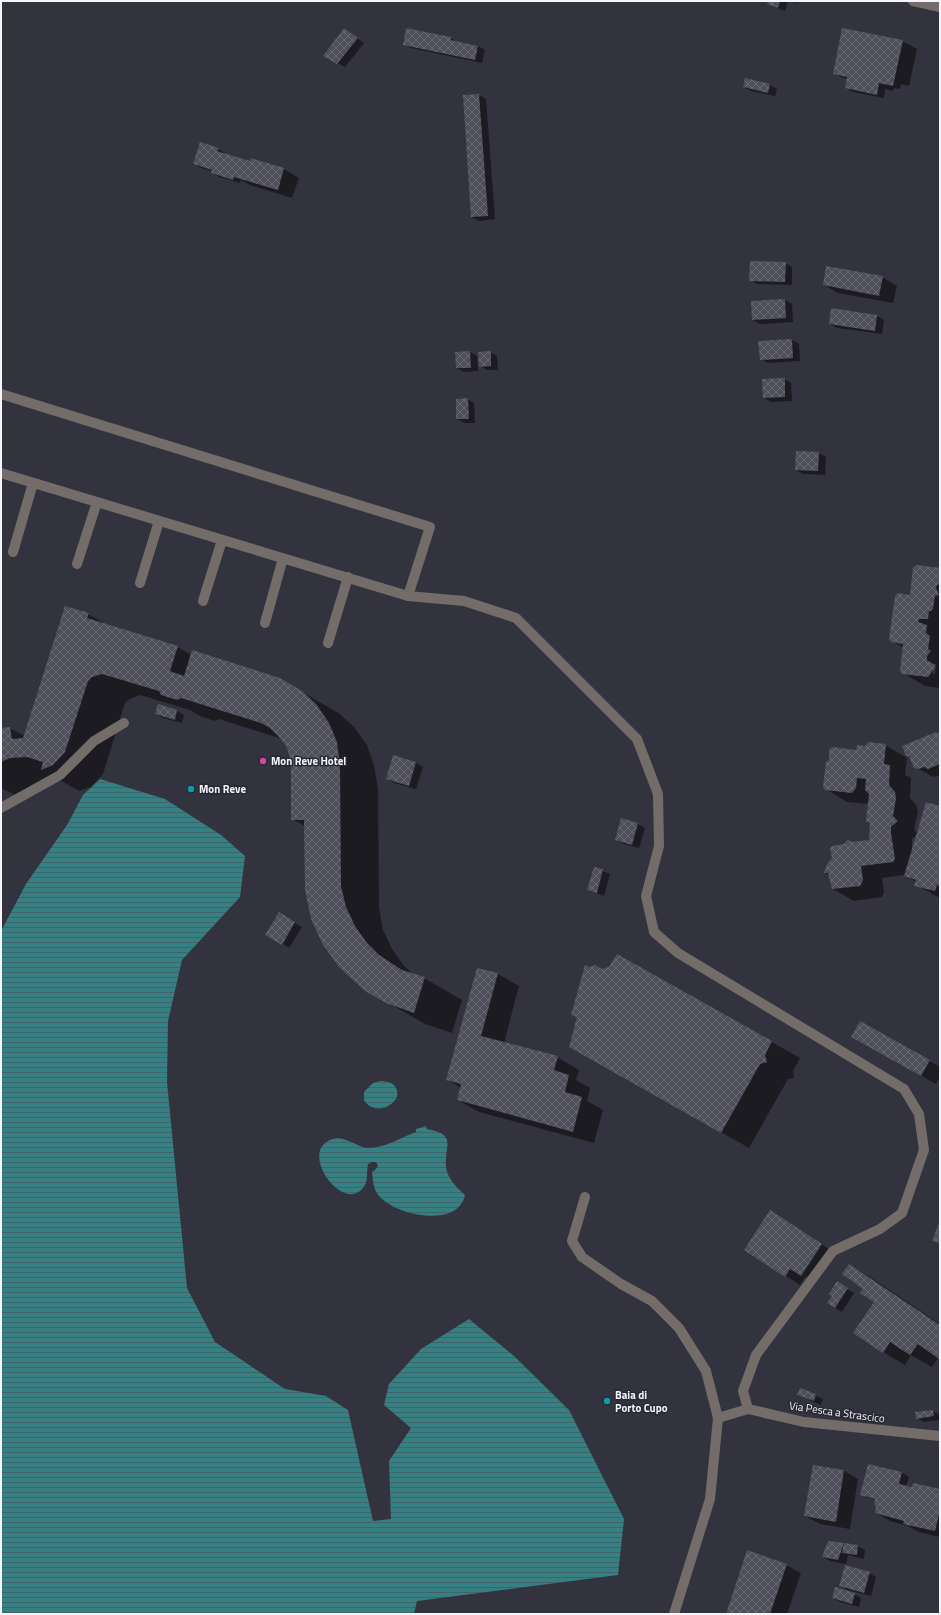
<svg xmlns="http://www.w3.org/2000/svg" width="941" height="1615" font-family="'Titillium Web',sans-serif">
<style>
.water{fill:url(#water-rules)}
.shadow{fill:#0007;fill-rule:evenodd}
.building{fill:url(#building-cross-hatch)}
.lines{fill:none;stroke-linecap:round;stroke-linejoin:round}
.minor{stroke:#736c69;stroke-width:10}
.hotel-dot{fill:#d1479c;stroke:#292935;stroke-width:1.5}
.culture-dot{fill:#0f9aa8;stroke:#292935;stroke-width:1.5}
.labels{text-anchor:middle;stroke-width:3;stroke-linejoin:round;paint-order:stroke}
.poi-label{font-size:11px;font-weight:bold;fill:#f4f4fc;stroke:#292935;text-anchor:start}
.street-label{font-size:11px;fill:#f4f4fc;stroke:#292935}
</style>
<defs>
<pattern id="water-rules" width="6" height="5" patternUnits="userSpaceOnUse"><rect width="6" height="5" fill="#367f82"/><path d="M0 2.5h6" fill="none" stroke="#406467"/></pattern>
<pattern id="building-cross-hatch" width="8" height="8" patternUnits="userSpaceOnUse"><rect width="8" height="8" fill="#4f4f5c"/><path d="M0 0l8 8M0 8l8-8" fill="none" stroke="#696974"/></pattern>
</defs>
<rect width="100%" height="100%" fill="#33333f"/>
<path class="water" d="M100,779L165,799L221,835L245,856L240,897L182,960L168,1021L167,1082L187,1288L215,1342L285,1389L326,1396L348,1410L373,1521L391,1519L389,1461L411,1428L384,1405L389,1384L421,1349L469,1319L514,1356L569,1410L624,1519L618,1575L417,1601L414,1614H1V931L26,884L67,825L83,795Z
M380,1081C391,1081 399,1085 397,1097C391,1109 372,1114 364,1100V1092L373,1083Z
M426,1126L427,1129C458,1135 444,1145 446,1167C447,1178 457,1188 465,1195C458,1230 390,1215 377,1193C373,1187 373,1179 372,1172L375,1170L378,1166L376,1162H372L368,1164C366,1172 369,1181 363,1188C343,1214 296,1150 333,1139C345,1135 356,1147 368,1148C386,1148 399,1138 416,1132V1129Z"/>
<path class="shadow" d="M769,1H797V3L788,1L785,11L768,4Z
M344,29L364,43L345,67L324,56Z
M451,38L458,43L478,46L485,50L482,63L411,48L404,44Z
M902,41L917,49L909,86L901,84L900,89L894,88L893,91L885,89L884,98L853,92L846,88L848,79L841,77L834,73Z
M770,85L777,89L775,96L751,91L744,87Z
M479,95L486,99L495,219L479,221L472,217Z
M218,149L225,153V155L251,162L252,160L284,169L299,178L292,198L250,185L241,180L240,183L219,177L212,173V171L201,168L194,164Z
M785,263L792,267V285L757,284L750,280Z
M882,277L897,286L893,303L838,293L824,285Z
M785,300L792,304L793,322L760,324L753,320Z
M832,310L877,316L884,320L882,334L837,328L830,324Z
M792,340L799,344L800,361L768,363L761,359Z
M470,352L477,356L478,371L464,372L457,368Z
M490,352L497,356L498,370H487L480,366Z
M784,379L791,383L792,401L771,402L764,398Z
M467,399L474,403L475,423H464L457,419Z
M797,452L819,453L826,457L825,475L803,474L796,470Z
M940,569V688L925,686L903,673L904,648L892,641L910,596ZM934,664H936L935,674H933Z
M88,614L107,625L178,647L191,655L280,679L340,714L354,727L367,745L374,765L378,789L379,908L383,930L392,949L404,966L413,974L424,978L462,1000L452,1033L425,1024L366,990L305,826L292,819V770L290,754L286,745L282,739L219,719L215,721L200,716L190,710L140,695L130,699L125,703L103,774L91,787L79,791L58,779L24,799L1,788V729L9,728L25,736Z
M159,706L177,711L184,715L182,723L163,718L156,714Z
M940,735V775L933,777L915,767L911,757L907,755Z
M885,745L907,758L905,775L911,778L910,798L916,805L918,811L914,830L918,833L940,807V898L916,885V882L904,875L882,878L884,892L882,897L854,901L833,889L830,876L825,873L852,843L869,841L871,823L869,804L847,802L826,789L857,751L866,747ZM917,835L912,850V839Z
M394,756L416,763L423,767L416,789L394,783L387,779Z
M622,820L638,824L645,828L639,848L624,844L617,840Z
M594,868L610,874L604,896L588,890Z
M279,914L302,927L289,948L267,934Z
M617,955L800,1058L793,1071L794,1078L788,1079L749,1148L598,1062L578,1017L602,970L610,968Z
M478,969L498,974L519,986L504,1043L557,1057L579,1070L576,1080L590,1088L587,1101L603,1110L594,1143L479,1112L458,1100L461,1088L448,1080Z
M860,1022L940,1067V1076L936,1084L867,1045Z
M784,1220L829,1249L809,1279L805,1277L800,1285L745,1250Z
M849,1265L870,1277L940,1324V1359L938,1358L932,1367L911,1355L905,1365L883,1352L875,1302Z
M844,1287L854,1293L842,1312L835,1308Z
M800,1389L823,1399L821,1405L798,1395Z
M933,1411L940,1415V1420L924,1422L917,1418Z
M869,1465L902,1473L909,1477L906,1486L940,1490V1537L919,1532L908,1526L890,1521L876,1513L877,1506L876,1500L868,1498L861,1494Z
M814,1466L844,1471L858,1479L850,1529L820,1524L805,1516Z
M828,1542L858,1546L865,1550L864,1559L848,1555L846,1564L830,1561L823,1557Z
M786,1565L801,1573L787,1614H727Z
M869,1573L876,1577L871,1596L847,1590L840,1586Z
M854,1594L861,1598L859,1607L840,1602L833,1598Z"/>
<path class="building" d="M768,1H780L778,8L767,4Z
M344,28L358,38L337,64L323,56Z
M406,28L451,37V40L478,46L475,60L403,45Z
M842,28L903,40L893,86L879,83L877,95L845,88L847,77L833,74Z
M745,78L770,84L768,93L743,87Z
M479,94L488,216L471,217L463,95Z
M200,142L219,148L217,151L240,158L250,161L251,158L284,168L278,190L234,177L233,180L211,173L212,170L193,164Z
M750,261L786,262L785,282L749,281Z
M826,266L883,276L879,296L823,285Z
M785,299L786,318L752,320L751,301Z
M831,308L877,315L875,331L829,324Z
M792,339L793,358L760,360L758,341Z
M470,351L471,368H456L455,352Z
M491,351V366L479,367L478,352Z
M785,378V397L763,398L762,379Z
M468,398L469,419H456V399Z
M796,451L819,452L818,471L795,470Z
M917,565L940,568V584L937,585L936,588L939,595L935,596L933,609L931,611H929L928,619H919L918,622L927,625L926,633L930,636L928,649L931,651L927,656V660L935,665L934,669L928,677L902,674L900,671L903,644L891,642L889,639L895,596L898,593L910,595L913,567Z
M65,606L89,613L87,618L178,646L170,671L184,676L192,650L280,678L302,691L316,704L329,723L337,742L340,767L341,886L346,907L355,926L367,943L379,955L402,970L425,977L414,1013L386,1003L365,991L339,967L323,945L311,919L305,890L304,820H291V770L289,754L286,746L279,737L270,728L261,723L181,698L177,700L161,695L159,691L102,674L92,677L88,681L65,752L53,765L41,770L43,762L27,757L10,758L1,762V728L10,727L12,739L23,738Z
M158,704L177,710L175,720L155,714Z
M936,732L940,734V764L928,769L924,767L918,769L914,768L909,756H906L902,746Z
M868,742L886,744L884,764L890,765L889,785L895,792L896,798L893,816L898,821L891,827V833L895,859L893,862L861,866L863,880L860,886L832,889L828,873H824L827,864L832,858L830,849L832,846L844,844L848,840L852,842L869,840L870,823L866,821L869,794L865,790L866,779L857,778L856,788L852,793L825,790L823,787L826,762L829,760V750L832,747L856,750L857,745L865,746Z
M393,755L416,762L409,786L386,779Z
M926,802L940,806V886L937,885L935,891L914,886L916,880L904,876Z
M621,818L638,823L632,845L615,840Z
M594,867L603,869L597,893L587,890Z
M279,912L295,922L282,945L265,935Z
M617,954L772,1041L765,1055L767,1062L760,1064L721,1133L569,1047L577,1017L571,1015L585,965L590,967L595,965L602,969L609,967Z
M477,968L498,973L481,1036L558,1056L554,1070L569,1075L565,1092L582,1097L573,1132L457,1100L461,1084L446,1080Z
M860,1021L930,1060L921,1076L851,1037Z
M770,1210L822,1244L801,1276L790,1269L785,1277L744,1250Z
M940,1220V1243L932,1241Z
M849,1264L940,1325L939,1359L918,1344L910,1355L890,1342L883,1353L853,1333L874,1302L860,1293L863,1289L842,1274Z
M837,1281L848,1288L835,1308L827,1303L832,1296L829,1294Z
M800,1388L816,1394L814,1401L797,1395Z
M933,1410L934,1416L916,1419L915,1412Z
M868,1464L902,1472L899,1484L912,1487L913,1483L940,1489V1510L935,1531L903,1524L904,1521L875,1513L876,1506L874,1505L875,1499L860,1495Z
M813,1465L844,1470L836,1522L804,1516Z
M828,1541L844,1543L858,1545L857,1555L842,1553L844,1543L838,1560L822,1557Z
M747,1550L787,1564L770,1614H726Z
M845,1565L870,1572L864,1593L839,1586Z
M835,1587L855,1593L852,1604L832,1598Z"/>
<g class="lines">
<path class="minor" d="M913,1L940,7
M1,394L430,527L408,596
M1,473L408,596L464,601L516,618L637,739L658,794L659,846L646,896L654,932L678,953L904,1089L919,1114L924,1150L902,1213L880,1229L833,1251L756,1355L743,1391L748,1409
M13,552L33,483
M77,564L97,502
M140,583L159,521
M203,601L222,540
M265,623L283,558
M328,643L348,577
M1,808L60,775L94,741L124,723
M585,1197L572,1241L582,1257L621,1284L652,1301L679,1328L706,1371L718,1418
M674,1614L710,1499L718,1418L748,1409L804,1422L940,1436"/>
</g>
<circle class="hotel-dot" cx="263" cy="761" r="4"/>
<g class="culture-dot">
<circle cx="191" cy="789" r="4"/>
<circle cx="607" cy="1401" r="4"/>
</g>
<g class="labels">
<g class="poi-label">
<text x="271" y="765">Mon Reve Hotel</text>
<text x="199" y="793">Mon Reve</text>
<text x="615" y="1399">Baia di<tspan x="615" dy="13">Porto Cupo</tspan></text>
</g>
<g class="street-label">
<text transform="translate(837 1412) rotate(8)" y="4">Via Pesca a Strascico</text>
</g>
</g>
<rect width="941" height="1615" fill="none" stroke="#f4f4fc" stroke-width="4"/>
</svg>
